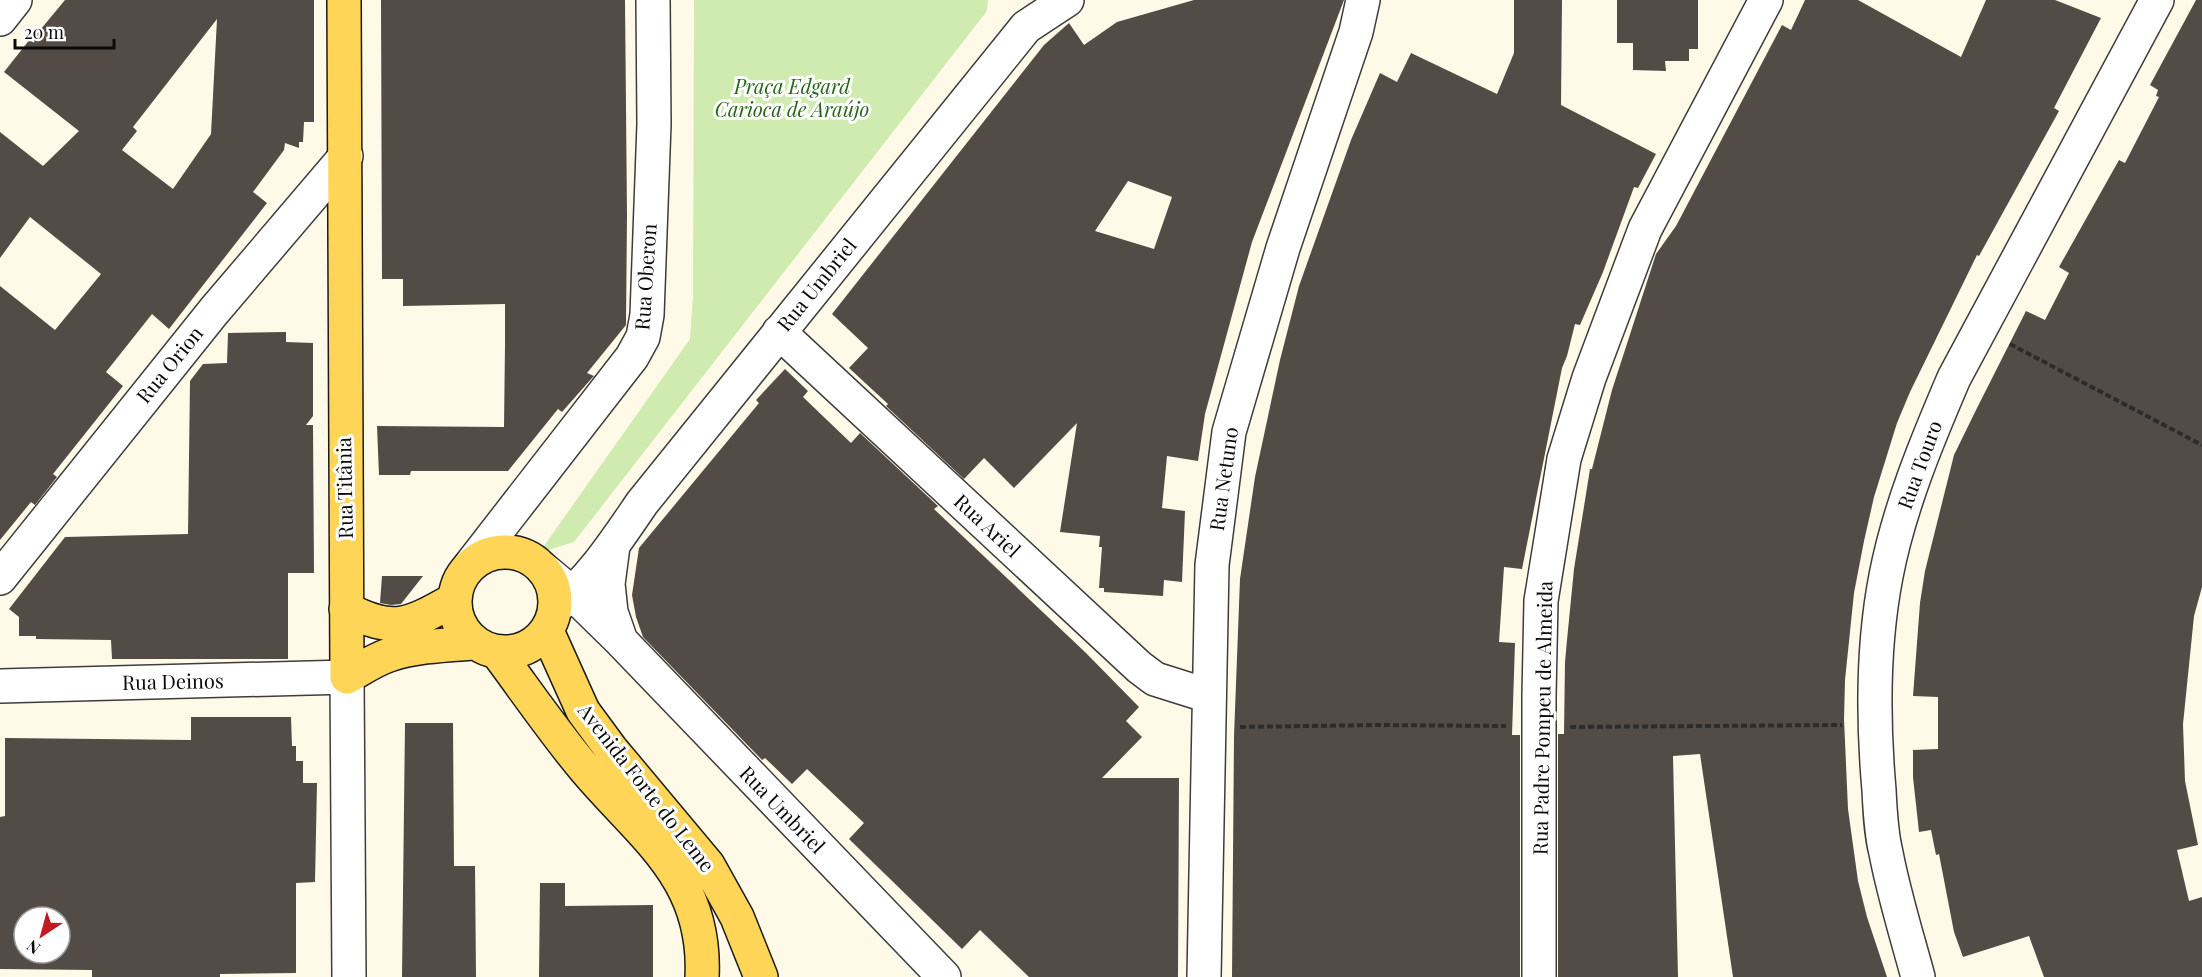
<svg xmlns="http://www.w3.org/2000/svg" width="2202" height="977" font-family="'Playfair Display',serif">
<style>
.green{fill:#cfebaf}
.building{fill:#534b46;fill-rule:evenodd}
.lines{fill:none;stroke-linecap:round;stroke-linejoin:round}
.minor-casing{stroke:#3d3d3d;stroke-width:36}
.major-casing{stroke:#1b1b1b;stroke-width:36}
.path{stroke:#2c2c2c;stroke-width:4;stroke-dasharray:6 3;stroke-linecap:butt}
.minor{stroke:#fff;stroke-width:33}
.major{stroke:#ffd557;stroke-width:33}
.labels{text-anchor:middle;stroke-width:6;stroke-linejoin:round;paint-order:stroke}
.park-label{font-size:20px;font-style:italic;fill:#286517;stroke:#fff}
.street-label{font-size:20px;fill:#0a0a0a;stroke:#fff}
</style>
<rect width="100%" height="100%" fill="#fffae7"/>
<path class="green" d="M694,0H988L987,11L574,542L539,553L690,339L693,295Z"/>
<path class="building" d="M65,0H314V122H304L303,142H299V148L285,143L284,150L253,192L267,203L169,329L152,314L106,372L123,386L53,474L57,477L35,505L31,502L0,540V286L55,330L101,274L30,217L0,258V132L43,166L79,131L4,72L34,34L36,35ZM217,19L211,134L173,189L122,150L137,131L133,127Z
M381,0H625L627,215L626,325L587,373L594,376L592,378L562,412L558,409L508,471H411L410,475H379L377,426L504,427L505,344V304L403,306V279H382Z
M1194,0H1344L1252,242L1205,414L1198,461L1167,456L1162,508L1185,511L1182,582L1164,580L1163,596L1104,592V588H1099L1102,547H1099L1100,536L1060,532L1077,423L1014,488L984,458L964,479L886,406L888,404L849,368L868,348L832,314L1044,45L1069,23L1084,45L1117,22ZM1128,181L1172,197L1154,249L1095,231Z
M1514,0H1562L1561,105L1656,154L1638,188L1634,187L1603,272L1580,325L1575,324L1567,356L1562,368L1522,569L1504,567L1499,642L1515,643L1512,735H1520V977H1232L1234,736L1240,579L1255,477L1280,360L1299,286L1351,140L1380,73L1397,82L1411,53L1497,94L1514,53Z
M1617,0H1698V49H1689V61H1665L1666,71L1633,70V43H1617Z
M1805,0H1858L1961,57L1986,0H2055L2101,18L2054,108L2059,111L1979,256L1977,255L1910,392L1897,423L1874,497L1864,541L1854,593L1845,680L1844,719L1848,809L1858,881L1867,917L1887,977H1733L1700,754L1673,756L1678,977H1558V734H1564L1565,662L1567,640L1574,569L1590,469H1592L1612,390L1656,254L1676,226L1782,25L1791,30Z
M2196,0H2202V587L2194,616L2183,724L2185,781L2198,845L2177,850L2189,901L2202,897V977H2044L2029,936L1963,957L1954,932L1939,854L1936,855L1931,830L1919,832L1913,777V750L1938,749V697L1913,696L1920,603L1925,571L1954,455L1977,408L2026,311L2045,320L2069,273L2059,267L2119,160L2125,163L2159,97L2156,96L2158,90L2150,85Z
M286,332V342L313,343V416L306,425H313L314,573H288V659H112L111,640L36,639V636H19V617L9,609L65,537L188,534L190,381L203,364L227,363L228,333Z
M785,369L808,391L803,397L851,443L860,433L938,506L934,509L1086,653L1139,707L1126,721L1142,737L1102,778H1179L1178,977H1029L980,930L962,949L849,839L864,823L807,769L792,784L765,758L762,760L643,637L636,617L632,595L639,548L759,403L756,400Z
M382,576H423L401,604L391,605L380,603Z
M191,717H291L292,746H296V761H303V783H317L315,882L296,883V973L220,974V977H92V970L0,969V817L5,816V738L191,740ZM24,917H60V953H24Z
M405,723H453L454,866H475L476,977H402Z
M540,883H565V906L653,905V977H539Z"/>
<g class="lines">
<defs>
<path id="minor" d="M0,19L15,0
M779,332L1139,667L1155,679L1209,696
M613,546L608,584L611,612L621,641
M469,567L632,357L643,337L647,315L654,124L653,0
M543,569L573,594L621,641L944,977
M0,578L214,311L346,156
M555,608C591,580 616,541 642,503L1026,27L1067,0
M0,686L347,677L349,977
M1204,977L1212,565L1229,432L1283,248L1356,32L1363,0
M1539,977V695L1541,601L1564,459L1589,378L1645,229L1766,0
M1918,977C1907,936 1894,895 1886,853C1881,833 1880,811 1879,790C1873,722 1873,643 1886,576C1899,508 1927,441 1954,378L2157,0"/>
<path id="major" d="M344,0L347,677
M455 602a50 50 0 1 1 100 0a50 50 0 1 1-100 0Z
M346,609C395,634 409,625 455,599
M547,631L583,711L611,749L708,865L737,917L761,977
M497,652C526,691 554,732 585,769C642,837 707,877 702,977
M347,677C361,669 374,660 389,655C416,646 446,645 474,643"/>
</defs>
<use href="#minor" class="minor-casing"/>
<use href="#major" class="major-casing"/>
<path class="path" d="M2010,344L2202,445
M1240,727L1376,725L1506,726
M1570,727L1842,725"/>
<use href="#minor" class="minor"/>
<use href="#major" class="major"/>
</g>
<g class="labels">
<g class="park-label">
<text x="792" y="94">Praça Edgard<tspan x="792" dy="23">Carioca de Araújo</tspan></text>
</g>
<g class="street-label">
<text transform="translate(646 277) rotate(-86)" y="7">Rua Oberon</text>
<text transform="translate(817 285) rotate(-51)" y="7">Rua Umbriel</text>
<text transform="translate(170 365) rotate(-51)" y="7">Rua Orion</text>
<text transform="translate(1920 465) rotate(-70)" y="7">Rua Touro</text>
<text transform="translate(1224 479) rotate(-82)" y="7">Rua Netuno</text>
<text transform="translate(345 488) rotate(-91)" y="7">Rua Titânia</text>
<text transform="translate(987 526) rotate(43)" y="7">Rua Ariel</text>
<text transform="translate(173 682) rotate(-1)" y="7">Rua Deinos</text>
<text transform="translate(1543 718) rotate(-89)" y="7">Rua Padre Pompeu de Almeida</text>
<text transform="translate(646 788) rotate(52)" y="7">Avenida Forte do Leme</text>
<text transform="translate(782 810) rotate(46)" y="7">Rua Umbriel</text>
</g>
</g>
<g transform="translate(42 935) rotate(216)"><circle r="28" fill="#ffffff" stroke="#9d9d9d" stroke-width="1.5"/>
<path d="M0-4.5L10 22L0 15L-10 22Z" fill="#c21a23"/>
<text y="-9" font-size="16" font-weight="bold" text-anchor="middle" fill="#0a0a0a">N</text>
</g>
<path d="M15 39v9h99v-9" fill="none" stroke="#0a0a0a" stroke-width="3"/>
<text x="24" y="39" font-size="18" fill="#0a0a0a" stroke="#ffffff" stroke-width="4.5" paint-order="stroke">20 m</text>
</svg>
